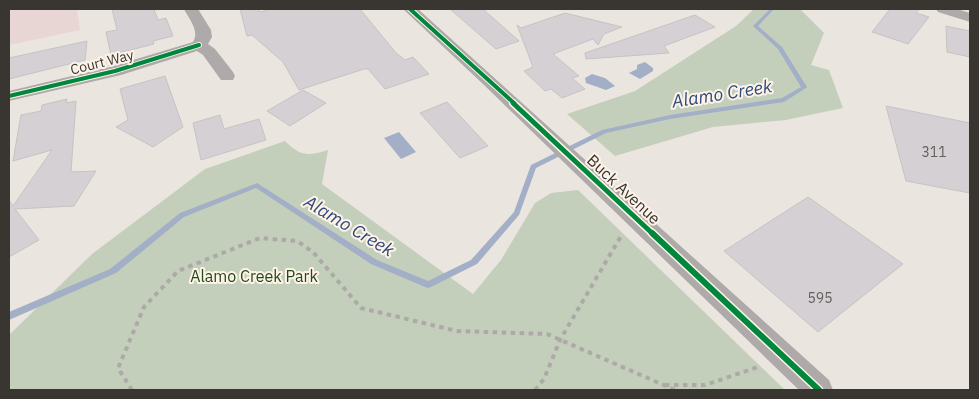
<svg xmlns="http://www.w3.org/2000/svg" width="979" height="399" font-family="'IBM Plex Sans',sans-serif">
<style>
.commercial{fill:#e7d6d3}
.green{fill:#c4cfbb}
.water{fill:#a2afc7}
.lines{fill:none;stroke-linecap:round;stroke-linejoin:round}
.stream{fill:#a2afc7;fill-rule:evenodd}
.building{fill:#d4d0d4;stroke:#c6c3c3}
.path{stroke:#aca9a7;stroke-width:4;stroke-dasharray:4.5 4.5;stroke-linecap:butt}
.minor{fill:#aeaaa9;fill-rule:evenodd}
.cycleway-far2-casing{stroke:#fef3e8;stroke-width:6}
.cycleway-far1-casing{stroke:#fef3e8;stroke-width:8}
.cycleway-casing{stroke:#fef3e8;stroke-width:9}
.cycleway-far2{stroke:#00873e;stroke-width:4}
.cycleway-far1{stroke:#00873e;stroke-width:5}
.cycleway{stroke:#00873e;stroke-width:6}
.labels{text-anchor:middle;stroke-width:4;stroke-linejoin:round;paint-order:stroke}
.far-street-label{font-size:14px;fill:#393531;stroke:#fef3e8}
.number-label{font-size:14px;fill:#635f5d}
.street-label{font-size:16px;fill:#393531;stroke:#fef3e8}
.park-label{font-size:16px;fill:#234917;stroke:#fef3e8}
.water-label{font-size:18px;font-style:italic;fill:#2e497a;stroke:#fef3e8}
</style>
<rect width="100%" height="100%" fill="#ebe5e0"/>
<path class="commercial" d="M9,9H77L80,30L9,45Z"/>
<path class="green" d="M754,9H800L824,33L811,65L829,70L843,108L786,120L713,127L615,156L567,114L635,91L736,26Z
M285,141C301,157 308,156 328,150L322,184L473,294L501,260L535,203L551,193L578,190L785,390H9V335L92,254L205,169Z"/>
<path class="water" d="M645,62L653,68V71L640,79L629,73L637,69V65Z
M592,74L605,78L615,86L606,90L586,83L585,78Z
M399,132L416,152L401,159L384,138Z"/>
<g class="lines">
<path class="stream" d="M770,9H774L758,26L782,47L807,87L806,88L784,102L670,119L606,133L536,168L519,215L477,264L431,287L428,288L425,287L371,264L256,188L184,217L116,273L9,320V312L110,269L180,213L257,183L377,260L428,281L471,260L514,212L531,165L602,130L670,115L782,98L801,87L778,49L753,26Z"/>
</g>
<path class="building" d="M112,9H154L158,20L166,18L173,36L153,41L154,44L111,55L106,32L117,30Z
M240,9H258L260,12L272,9H360L396,53L405,60L413,57L429,74L385,89L368,69H364L299,90L283,62L252,35L247,36Z
M450,9H483L519,41L496,49Z
M890,9H920L916,13L929,17L908,44L872,32Z
M565,13L622,27L604,34L598,45L593,39L553,54L579,76L572,78L585,89L562,98L551,89L545,91L524,71L533,67L517,25L521,28Z
M695,15L715,27L664,46L669,53L586,59L585,53Z
M946,26L970,31V57L947,52Z
M87,41L85,60L9,79V58Z
M165,76L183,127L153,147L116,127L128,120L120,89Z
M303,90L326,103L290,126L267,111Z
M67,99L66,103L76,101L71,172L96,171L74,206L15,209L39,240L9,257V200L13,206L52,150L13,161L21,115L41,111L42,105Z
M447,102L488,146L460,158L420,113Z
M886,106L970,123V193L906,181Z
M220,115L224,129L259,119L266,140L201,160L193,123Z
M808,197L903,264L818,332L724,251Z"/>
<g class="lines">
<path class="path" d="M665,385H705L758,367
M132,390L118,368L144,307L178,271L260,238L297,241L313,252L361,308L457,331L547,334L675,390
M535,390L544,379L560,340L621,236"/>
<path class="minor" d="M184,9H198L211,30L212,37L208,44L215,49L233,72L235,76L233,80H221L203,55L197,51L121,75L9,101V91L110,67L193,42C200,31 189,19 184,9Z
M403,9H418L829,380L833,390H799L483,84Z
M936,9H957L970,13V22L938,12Z"/>
<defs>
<path id="cycleway-far2" d="M410,9L515,104
M9,96L115,71L199,45"/>
<path id="cycleway-far1" d="M513,103L654,235"/>
<path id="cycleway" d="M652,233L819,390"/>
</defs>
<use href="#cycleway-far2" class="cycleway-far2-casing"/>
<use href="#cycleway-far1" class="cycleway-far1-casing"/>
<use href="#cycleway" class="cycleway-casing"/>
<use href="#cycleway-far2" class="cycleway-far2"/>
<use href="#cycleway-far1" class="cycleway-far1"/>
<use href="#cycleway" class="cycleway"/>
</g>
<g class="labels">
<g class="far-street-label">
<text transform="translate(102 62) rotate(-14)" y="5">Court Way</text>
</g>
<g class="number-label">
<text x="934" y="157">311</text>
<text x="820" y="303">595</text>
</g>
<g class="street-label">
<text transform="translate(624 189) rotate(43)" y="6">Buck Avenue</text>
</g>
<g class="park-label">
<text x="254" y="282">Alamo Creek Park</text>
</g>
<g class="water-label">
<text transform="translate(722 94) rotate(-9)" y="6">Alamo Creek</text>
<text transform="translate(349 226) rotate(31)" y="6">Alamo Creek</text>
</g>
</g>
<rect width="979" height="399" fill="none" stroke="#393531" stroke-width="20"/>
</svg>
